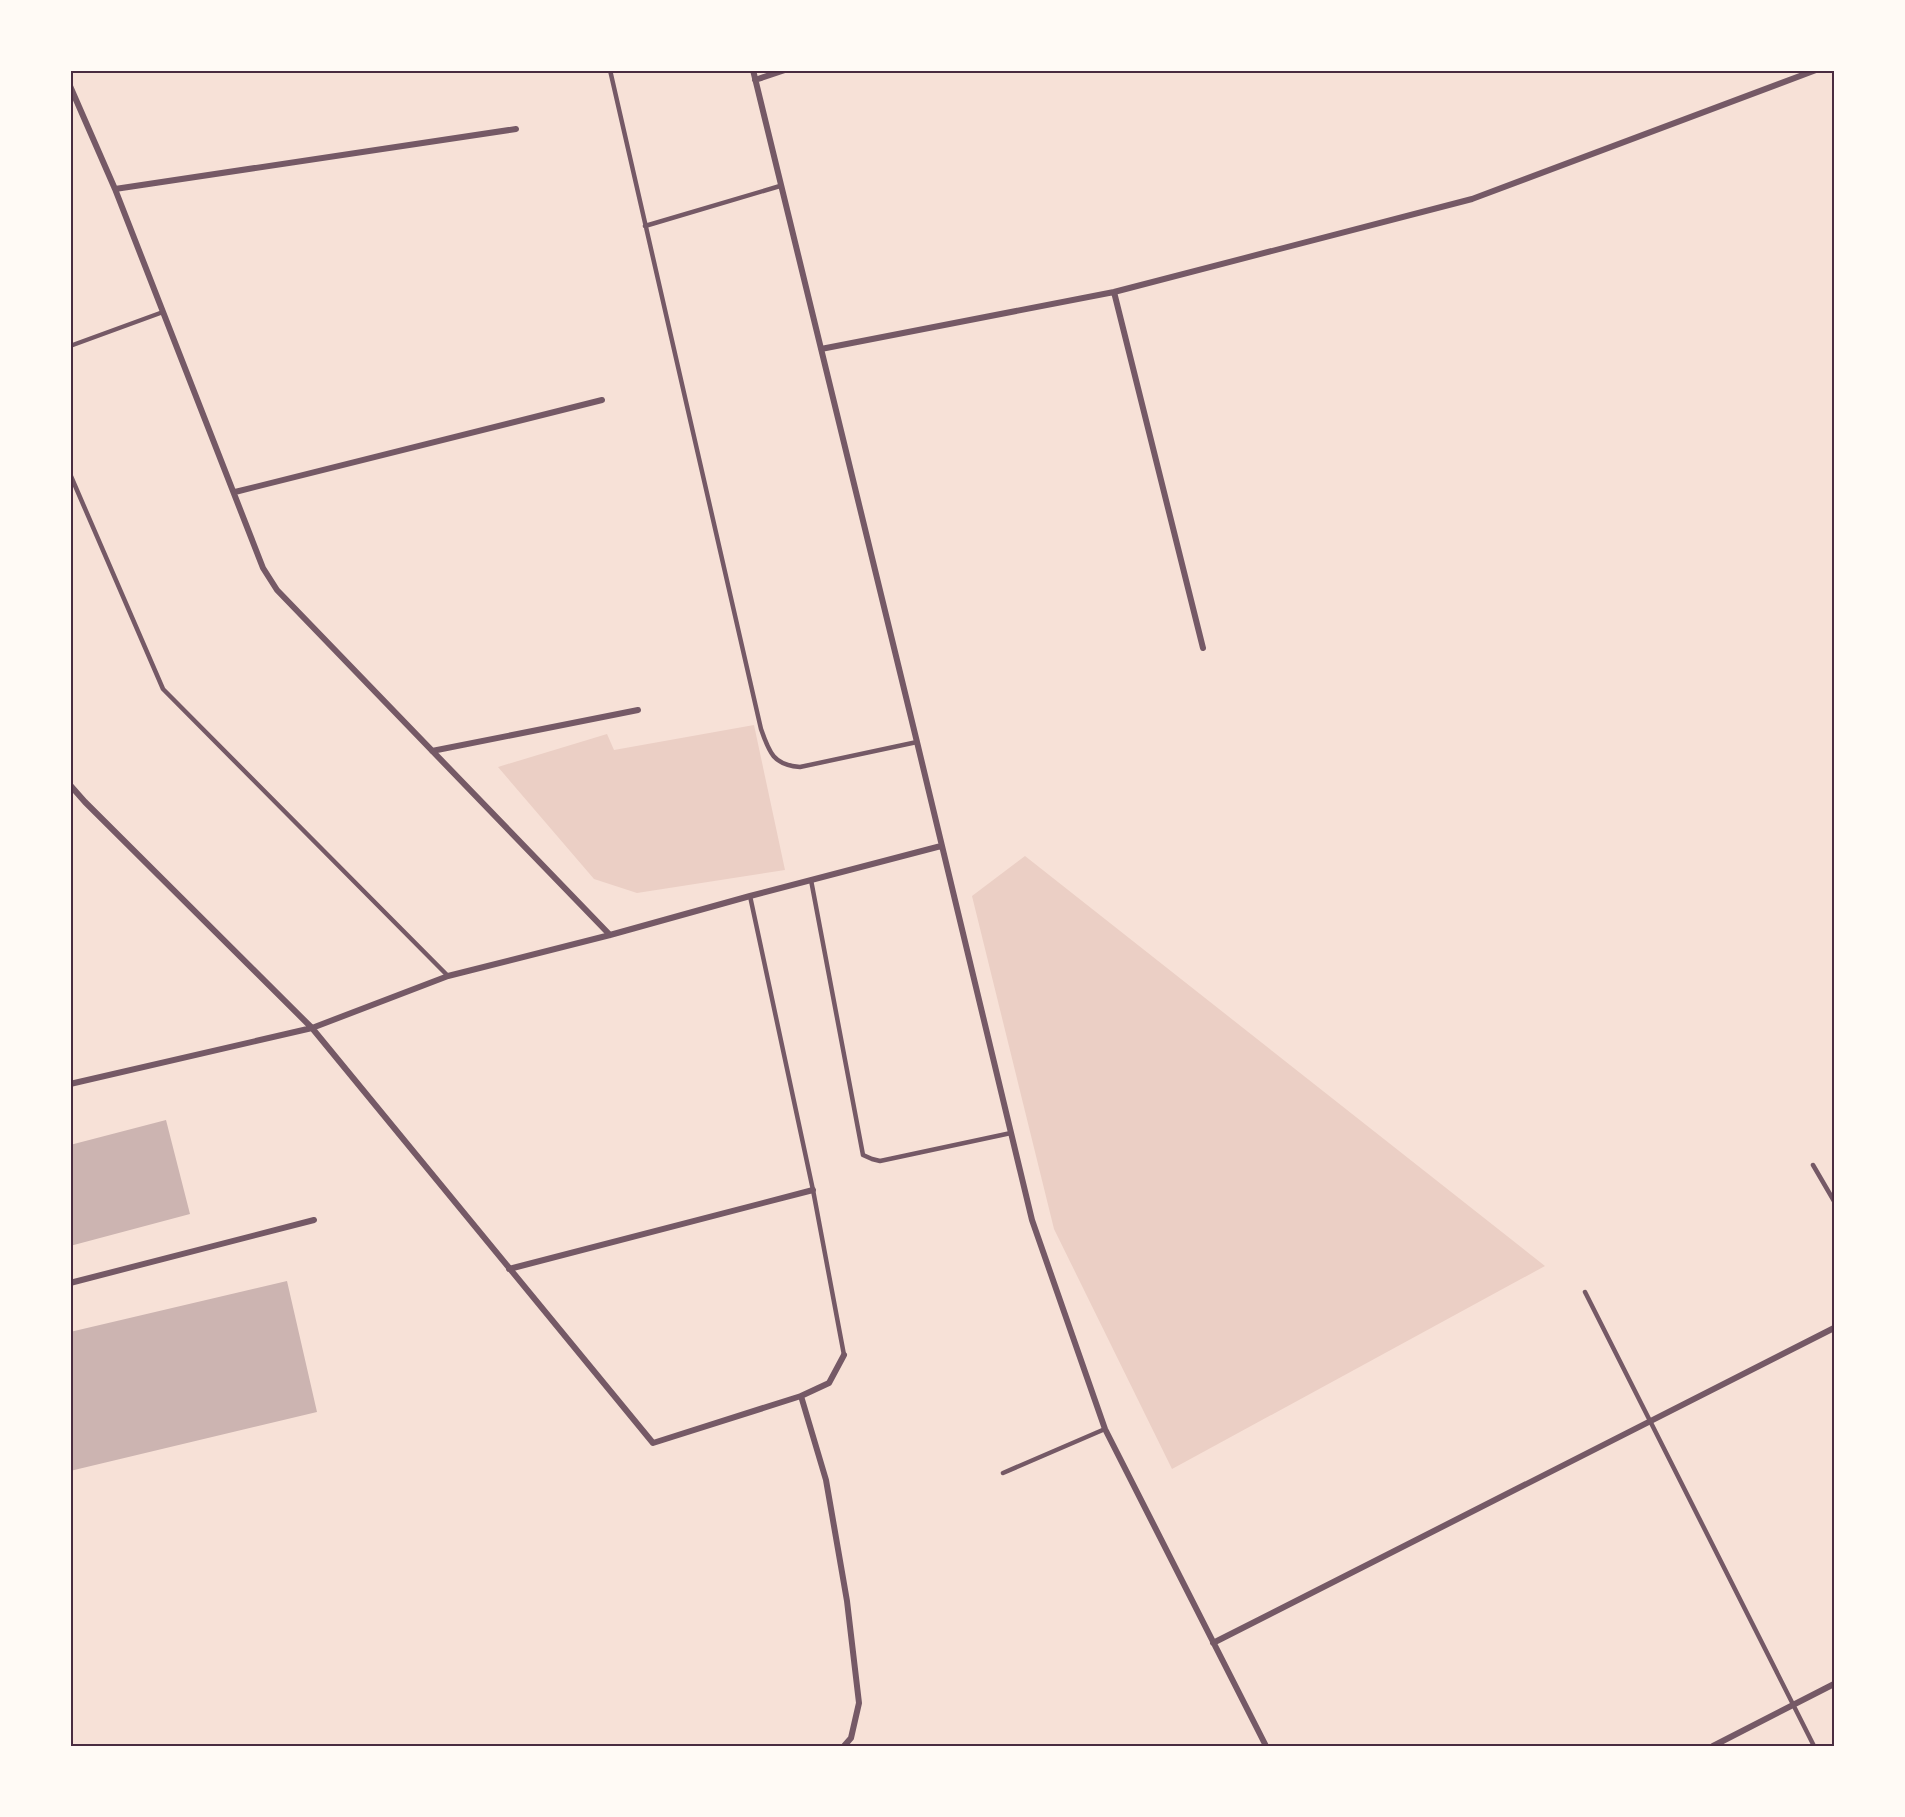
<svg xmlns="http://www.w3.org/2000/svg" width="1905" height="1817" font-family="Spectral,serif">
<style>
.green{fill:#ebcfc5}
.building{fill:#ccb4b1}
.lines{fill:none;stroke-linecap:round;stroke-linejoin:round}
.service{stroke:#755966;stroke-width:4.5}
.minor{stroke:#755966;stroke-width:6}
.neatline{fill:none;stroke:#4a2c40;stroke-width:2}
</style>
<rect width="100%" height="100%" fill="#f7e1d7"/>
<path class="green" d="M754,725L785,870L637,893L594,879L498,767L607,734L614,750Z
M1025,856L1545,1266L1172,1469L1054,1229L972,896Z"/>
<path class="building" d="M166,1120L190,1214L70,1246V1145Z
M287,1281L317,1412L70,1471V1332Z"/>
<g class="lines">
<path class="service" d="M610,70L761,729C769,752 773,765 800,767L917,742
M645,226L780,186
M70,346L163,312
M70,474L163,689L448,976
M811,880L863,1155L872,1159L880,1161L1011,1133
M750,896L813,1190L844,1355
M1813,1165L1834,1201
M1585,1292L1814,1746
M1003,1473L1105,1429"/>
<path class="minor" d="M753,70L917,742L1032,1220L1105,1429L1266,1746
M755,80L785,70
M70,86L115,189L263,568L277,590L610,935
M115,189L516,129
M1114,292L1203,648
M821,349L1114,292L1472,199L1816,70
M235,492L602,400
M432,751L638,710
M70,785L85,802L312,1028L653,1443L801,1396L829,1383L844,1355
M70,1084L312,1028L448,976L610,935L750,896L941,846
M509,1269L813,1190
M70,1283L314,1220
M801,1396L826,1480L847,1601L859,1703L851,1738L844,1746
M1213,1643L1834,1328
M1713,1746L1834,1684"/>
</g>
<rect width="1905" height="1817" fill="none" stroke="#fffaf5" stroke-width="144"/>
<rect x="72" y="72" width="1761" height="1673" class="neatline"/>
</svg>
